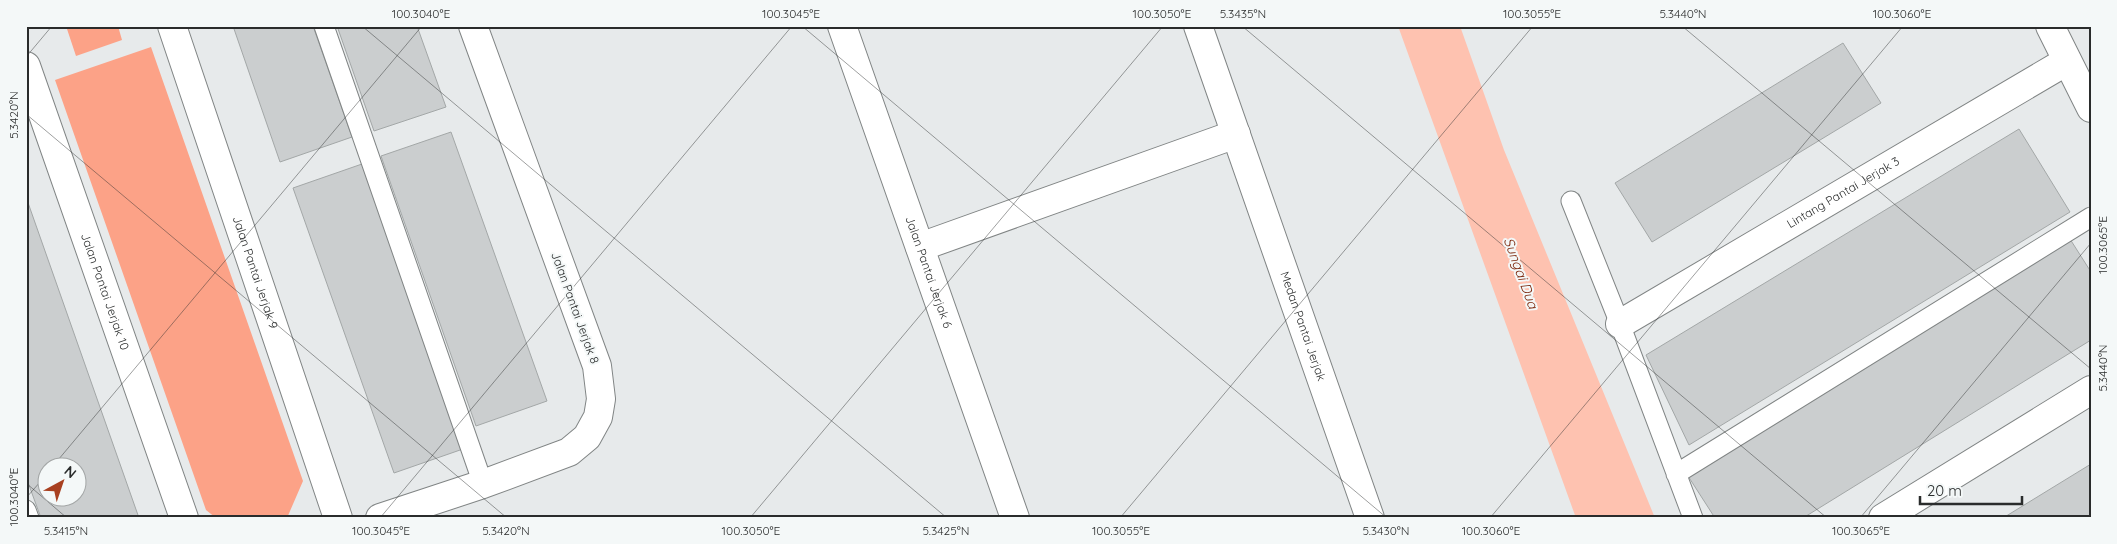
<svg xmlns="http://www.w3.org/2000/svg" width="2117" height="544" font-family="Quicksand,sans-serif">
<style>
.green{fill:#fca287}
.water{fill:#fec2b0}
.building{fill:#cbcecf;stroke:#a3a7a7;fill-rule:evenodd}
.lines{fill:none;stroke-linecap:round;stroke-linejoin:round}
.service-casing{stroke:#818585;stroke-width:21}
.minor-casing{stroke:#818585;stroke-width:30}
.service{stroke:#fff;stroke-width:19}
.minor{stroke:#fff;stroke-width:28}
.ticks{fill:none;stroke:#2a2c2c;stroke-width:1;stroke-opacity:0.45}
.labels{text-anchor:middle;stroke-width:4;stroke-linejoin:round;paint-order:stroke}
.street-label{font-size:12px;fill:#2a2c2c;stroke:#f4f8f8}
.water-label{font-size:14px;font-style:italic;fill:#7e2a0f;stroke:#f4f8f8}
.neatline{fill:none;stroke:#2a2c2c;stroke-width:2}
.ticks-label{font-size:12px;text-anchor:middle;fill:#2a2c2c}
</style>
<rect width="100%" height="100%" fill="#e7eaeb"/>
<path class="green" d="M66,26H118L122,40L76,56Z
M151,47L303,481L287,518H216L206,510L55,80Z"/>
<path class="water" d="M1398,26H1460L1504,150L1655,518H1576Z"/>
<path class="building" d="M233,26H313L352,137L280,162Z
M337,26H417L446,107L374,131Z
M1843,43L1881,103L1652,242L1615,183Z
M2019,129L2070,212L1689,445L1646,355Z
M451,132L547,401L476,426L381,156Z
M362,164L463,449L394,473L293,188Z
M26,197L139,518H41L26,477ZM48,466H78V496H48Z
M2070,239L2091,272V340L1803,518H1715L1688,476Z
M2091,464V518H2003Z"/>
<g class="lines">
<defs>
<path id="service" d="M324,26L483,484
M1571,201L1620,324L1693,518
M1676,474L2091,217
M26,510L29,518"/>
<g id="minor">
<path id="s1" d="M172,26L338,518"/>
<path id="s2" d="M842,26L1015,518"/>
<path id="s3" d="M1198,26L1370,518"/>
<path d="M2050,26L2091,108"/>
<path id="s4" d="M26,66L184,518"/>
<path d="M920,247L1236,134"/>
<path id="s5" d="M1620,324L2067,61"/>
<path d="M380,518L483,484L569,452L587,437L598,417L601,399L597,366L473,26"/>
<path d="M1883,518L2091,390"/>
</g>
</defs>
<use href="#service" class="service-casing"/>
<use href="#minor" class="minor-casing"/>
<use href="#service" class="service"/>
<use href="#minor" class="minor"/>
</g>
<path class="ticks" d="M362,26L947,518M802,26L1387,518M1242,26L1827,518M1682,26L2091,369M26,57L52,26M26,114L507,518M53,466L422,26M26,483L67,518M26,498L48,473M380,518L792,26M750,518L1163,26M1120,518L1533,26M1490,518L1903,26M1860,518L2091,243"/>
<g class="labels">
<g class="street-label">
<text dy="4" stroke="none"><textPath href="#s5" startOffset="259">Lintang Pantai Jerjak 3</textPath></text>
<text dy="4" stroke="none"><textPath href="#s1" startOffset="260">Jalan Pantai Jerjak 9</textPath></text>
<text dy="4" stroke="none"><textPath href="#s2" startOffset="261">Jalan Pantai Jerjak 6</textPath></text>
<text dy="4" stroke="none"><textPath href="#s4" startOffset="239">Jalan Pantai Jerjak 10</textPath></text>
<text transform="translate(575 308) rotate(70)" y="4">Jalan Pantai Jerjak 8</text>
<text dy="4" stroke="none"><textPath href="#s3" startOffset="318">Medan Pantai Jerjak</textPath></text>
</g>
<g class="water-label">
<text transform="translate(1521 273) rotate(70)" y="5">Sungai Dua</text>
</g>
</g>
<rect width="2117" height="544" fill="none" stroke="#f4f8f8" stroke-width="55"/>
<g transform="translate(62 482) rotate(40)"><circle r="24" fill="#f4f8f8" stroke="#a3a6a6"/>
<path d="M0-4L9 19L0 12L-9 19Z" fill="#a84020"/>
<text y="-8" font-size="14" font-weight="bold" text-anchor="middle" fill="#2a2c2c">N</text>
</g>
<path d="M1920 496v8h102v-8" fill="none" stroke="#2a2c2c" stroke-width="2.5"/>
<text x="1927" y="496" font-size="15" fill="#2a2c2c" stroke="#f4f8f8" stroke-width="4" paint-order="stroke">20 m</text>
<rect x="28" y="28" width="2062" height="488" class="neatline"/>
<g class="ticks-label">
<text x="421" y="18">100.3040°E</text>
<text x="791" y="18">100.3045°E</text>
<text x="1162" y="18">100.3050°E</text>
<text x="1243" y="18">5.3435°N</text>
<text x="1532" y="18">100.3055°E</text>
<text x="1683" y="18">5.3440°N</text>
<text x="1902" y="18">100.3060°E</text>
<text transform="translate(14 115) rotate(-90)" y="4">5.3420°N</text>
<text transform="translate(2103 245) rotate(-90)" y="4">100.3065°E</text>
<text transform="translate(2103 368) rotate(-90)" y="4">5.3440°N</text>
<text transform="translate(14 497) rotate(-90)" y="4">100.3040°E</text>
<text x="66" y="535">5.3415°N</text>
<text x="381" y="535">100.3045°E</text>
<text x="506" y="535">5.3420°N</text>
<text x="751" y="535">100.3050°E</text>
<text x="946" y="535">5.3425°N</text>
<text x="1121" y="535">100.3055°E</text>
<text x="1386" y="535">5.3430°N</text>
<text x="1491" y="535">100.3060°E</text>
<text x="1861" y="535">100.3065°E</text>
</g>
</svg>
